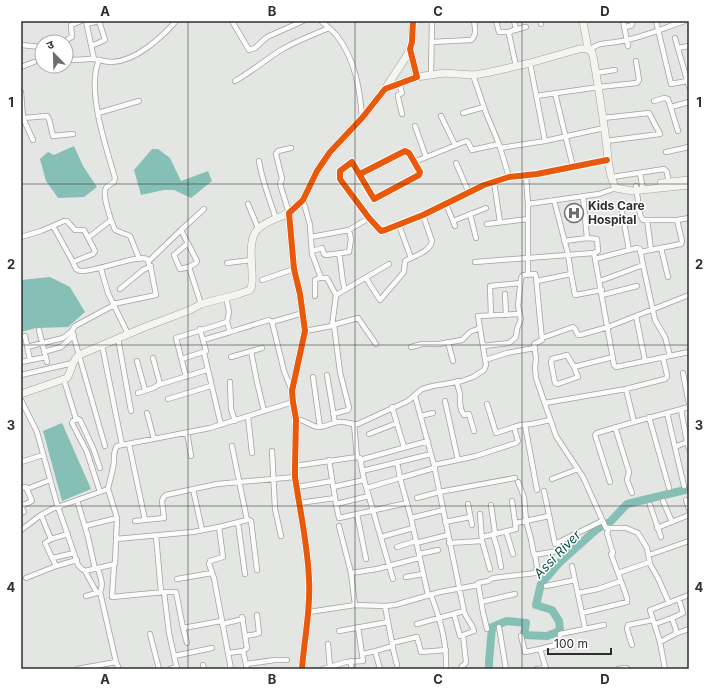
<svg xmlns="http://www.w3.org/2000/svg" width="710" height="690" font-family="Inter,'Noto Sans Devanagari',sans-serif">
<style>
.water{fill:#86bfb5}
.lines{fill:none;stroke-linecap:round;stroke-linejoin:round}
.river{stroke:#86bfb5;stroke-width:8}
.street-casing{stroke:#a1a2a0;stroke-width:6}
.secondary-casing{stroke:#a1a2a0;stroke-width:8}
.street{stroke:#fbfbfb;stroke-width:4.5}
.secondary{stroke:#f4f4f1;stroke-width:7}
.cycleway-casing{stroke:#fff;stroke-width:8}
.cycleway{stroke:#e8590c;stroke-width:6}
.grid{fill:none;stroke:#2d2f2d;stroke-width:1;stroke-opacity:0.55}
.labels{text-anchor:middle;stroke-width:3;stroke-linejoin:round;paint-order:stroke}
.poi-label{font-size:12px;font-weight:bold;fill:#2d2f2d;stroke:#fff;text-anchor:start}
.water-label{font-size:13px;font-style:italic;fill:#085148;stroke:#fff}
.neatline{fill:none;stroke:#2d2f2d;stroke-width:1.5}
.grid-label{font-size:13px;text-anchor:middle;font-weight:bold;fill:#2d2f2d}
</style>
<rect width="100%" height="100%" fill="#e4e6e3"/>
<path class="water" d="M74,146L83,166L97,187L84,197L58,198L46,181L40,159L48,152L54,155Z
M152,149H158L170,158L181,181L208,171L212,181L191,198L174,190H164L141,195L134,170Z
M50,277L70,287L85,312L68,327L36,328L21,332V280Z
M62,423L91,489L62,501L43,431Z"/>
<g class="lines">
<path class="river" d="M489,669V661L492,627L507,621L526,623L524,635L547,636L560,631L559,621L552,610L536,605L541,584L560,562L597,529L610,522L627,504L689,489"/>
<defs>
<path id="street" d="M86,21L94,59
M232,21L249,50L255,48L267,37L303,21
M321,21C327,26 333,31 337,36C355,59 360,89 362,118
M496,21L499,32H510
M514,21L516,29
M540,21L541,24
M623,21L628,46
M656,21L671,84L687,81
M87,24L98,21
M624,27L631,26L633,21
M675,38L689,87
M68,39L72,37L71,25L81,21
M432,42L471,40C477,35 475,28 474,21
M21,45L42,47
M91,46L105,40L99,21
M678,48L689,46
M590,50C598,42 605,44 616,42C640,39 663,28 685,21
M66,59C74,61 82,59 91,59C98,59 105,62 112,62C136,61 161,38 176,21
M99,60C86,89 106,147 115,178L114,182C111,184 107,186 106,188C102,194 109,213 111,220
M530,63L545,141
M516,66L509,34L511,31L526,27
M21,67L34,62
M596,73L615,70
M431,75L432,21
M473,75L486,113L499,144L509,177
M235,81C251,72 265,60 281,50C296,41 313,35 329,28
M399,83L402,93L398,95V97L402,114
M21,92L23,118L47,116L49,119L53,136L73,134
M555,93L573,167
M536,96L599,87L637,83L639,80L636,61
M654,101L664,98L668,99L678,131
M671,107L689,102
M98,113L139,101
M463,113L484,107
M441,116L455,145
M23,118L33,140
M603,118L649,113L660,134L606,141
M415,126L426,157
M500,148L545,141L604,128
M666,152L689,147
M259,161C262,181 270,200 276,219
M414,162L466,141L468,142L472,150L499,144
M456,163L469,193
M640,173L643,190
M360,174L405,151L409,153L420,172L419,175L374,199L352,162L340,171V179L369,218L381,231L385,230L423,215L484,185L509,177L537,174L607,160
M612,177L664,169L667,172L669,185
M494,182L500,222
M636,186L640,215L643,220H677L689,218
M303,200L310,225L312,254L321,278H327L336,295
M248,204L258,228
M446,204L455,226
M528,204L599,194L616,188
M621,206L629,250
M289,213L280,184L282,179L276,154L278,151L291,148
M470,214L476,238
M647,220L651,249
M453,221L486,208
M487,224L528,219
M399,225L411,258
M53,226L73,262
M21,237L41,231L64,221H67L75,230H84L95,251L93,254L73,262L76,269L80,271C97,272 137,254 147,259L151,269L156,295L113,304
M89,237L111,220L115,230L130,236L139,258
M311,237L349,230L369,218
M587,238L597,239L598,251L594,253
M564,241L587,238L583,196
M188,243L174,255L180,269L189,267
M661,248L668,277
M312,251L322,248L324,254L326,255L349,252L351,239L349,230
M640,252L681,244L682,241L677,220
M339,254C342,266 341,278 345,290
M595,259L637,248L640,249L643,265L600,281
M149,261L181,230
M475,262L528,258V204L526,176
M227,263L251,260
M643,265L655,320L665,337L670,356
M101,269L108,293L128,334
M571,274L575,295L602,290
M528,275V258L594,253L614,365L616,367L689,352
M366,278L380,300L404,272L405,261C414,256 430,252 432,241L423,215
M262,280L294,269
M537,281L571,274L568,254L554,200
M120,289L143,270L151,266
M505,294L506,315
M602,295L637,286
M315,296V280L321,277
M226,297L229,312L227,322L230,332L269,320L272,322L284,371L292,391
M201,304L189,267L196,263L197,261L181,230L204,209
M491,315L490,286L520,283
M636,316L645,361
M272,322L303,313
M333,325L358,318L376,344
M39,330L47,362
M305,331L332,326L336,295L389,264
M25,336L30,360
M118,338L131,411
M542,338L573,327L575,329L578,335H580L608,327L689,295
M203,340L230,332
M448,342L453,361
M102,345L122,445
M483,346L509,343L516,337L517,329L521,319L518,306L521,278L523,275L535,274L536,277L542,340L534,344L536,358L535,368L536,378L556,436L583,477L606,528H626L638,533L647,548L650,564L658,578L669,603
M27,347L63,338L72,331
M411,347L422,344H439L462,340L470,332L480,328
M251,351L257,382L264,411
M44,352L61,347L74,335
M204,353L221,425
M231,357L262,348
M153,358L160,384
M182,359L206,351L200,329
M485,360L507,353L535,348
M137,361L145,390
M21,362L46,357
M574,367L578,377L558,384L555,383L551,362L552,359L567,355L574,367L613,357
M683,373L689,404
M21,375L73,363
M327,375L335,423
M186,377L176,338L227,322
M313,377L320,427
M64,380L76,419
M457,381C457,385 459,390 460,394C460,401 459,409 464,415L469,414L474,431
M230,382L231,409L235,421
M626,389L634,422L689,407
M138,393L153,388L158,385L207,370
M415,396L434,465L464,611C466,619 472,623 474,631L460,636L454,614
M168,399L211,386
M21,400L37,432L57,504L78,565L82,569L85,571L115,564L117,518L108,489
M445,401L458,460
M545,403L626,389L665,379L667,377V375L663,358
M487,404L496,433L514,427
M392,407L404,447
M147,413L154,439
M667,413L684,486
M333,414L348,410L349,408L340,372L334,325
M421,416L433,413
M248,417L252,453
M649,417L669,488
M296,419C304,420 310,425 317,427C325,428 332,422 339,422C346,421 351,425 358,424L408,401L422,389L433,386L462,381L473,377L484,370L486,365L478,316L519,314
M354,424L357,457L360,458L364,480L393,579
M525,425L537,490
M615,427L629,472L627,480L632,493
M187,432L191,456
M369,434L397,423
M687,442L689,449
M129,444L145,520
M105,446L72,331L75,326L114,305
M675,447L687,442L681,410
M272,451L275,509L281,536
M329,460L336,504L369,496
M360,460L428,441
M21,462L43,455
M397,462L400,478L434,468
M434,465L476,456L516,443L518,441L514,427L521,425L532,424L550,420
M295,466L357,457
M362,471L431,454
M552,479L578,469
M518,482L524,497L526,521L531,539L534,555L558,551L560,548L559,543
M610,482L595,435L597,433L634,422
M297,487L332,481
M333,487L364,480
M21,488L26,487L32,501L21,506
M367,488L400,478L411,518L443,510
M27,489L50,480
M193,489L202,530
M544,491L555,544L602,521
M100,492L87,452L72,423L73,421L78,419L80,420L93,448L100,468
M417,498L439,492L515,478
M77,500L88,537L95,569
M686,500L689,509
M663,501L672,522
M299,503L335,498
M336,504L339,518L407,503
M468,504L472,525
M491,505L495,533
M650,505L661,537
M21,507L24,512
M357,514L366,559
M41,515L51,539
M411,518L428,595
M247,520H249L251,521L257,570
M135,521L164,518L162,501L163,498L166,495L217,484L295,477
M445,522L470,517
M238,523L245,574
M516,523L549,516
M85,526L117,518
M339,526L351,573L355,605
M219,527L247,520L232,446
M609,528L607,533L613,553
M657,528L689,515
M21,530L41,515L52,509L108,489C110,478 114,469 114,459C114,454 114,450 117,446L210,428L293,402
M506,531L513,554
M493,534L498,551L501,567
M156,536L161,592
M381,537L413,528
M482,537L516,529L512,501
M116,539L193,532L219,527L223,557L210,561L209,564L214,578L228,653L243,651L247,669
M482,541L490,569
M416,543L448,535
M449,543L482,541L480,514
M397,547L416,541
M419,554L438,550
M535,555L537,567L535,573
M649,555L689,541
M53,558L74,553
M114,565L112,597L164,592
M56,566L45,543L51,539L68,534
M572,566L585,628
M85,571L97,593
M351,573L377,569L419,558
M618,573L650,562
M406,577L423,574
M26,578L56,566L77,560
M177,579L212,573
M546,586L575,580
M100,592L116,662
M578,593L598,589L621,581L611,554
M431,595C440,619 447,642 446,669
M86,596L100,592C104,584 100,576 98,569
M481,602L515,594
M309,612L355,605L385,606L395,605L440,592L478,585
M582,613L627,602V598L621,581
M242,617L247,648L246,649L243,651
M388,622L392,643L417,637L421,652L446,650
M222,624L243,619
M417,624L464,611
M655,624L672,618L683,613L679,599
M358,627L362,654
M499,627L506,669
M183,628L187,643
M487,629L483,612L478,583L488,581L493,578L544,572
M339,631L388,622L385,606
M150,634L159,669
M675,634L689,629
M245,636L257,634L259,633L257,615
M521,636L525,652L540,649
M660,642L675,634L676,630L672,618
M328,644L330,668
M392,645L397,665
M632,645L627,629L628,625L653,620
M375,651L380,669
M228,653L231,669
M174,656L212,648
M351,661V669
M246,664L275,660H287
M203,665L204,669
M77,669L116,662L119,669
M170,669L177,667
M177,669L169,633L164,592H176L183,628L221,621
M323,669L346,662L363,661L362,654C373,652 382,649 393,646
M461,669L462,666L465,664L466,662L463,635
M537,669L546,668
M546,669L540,649L560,644V634L604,625
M618,669L626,668L628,669
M665,669L660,642L650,610L689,595"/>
<path id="secondary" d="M583,21L588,49
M417,77L444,73L473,75L486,73L530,63L579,49C586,48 591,48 593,56C598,84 602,111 606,140C608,156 608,174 616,188L632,191L689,185
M385,89L406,57L410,49
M661,183L689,180
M21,394L67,378C72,371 71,361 79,355L145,327L190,310L201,304L239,294L250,290C257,281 244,242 258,229C266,221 279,218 289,213
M302,669C304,639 311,611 309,580C308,546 300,511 295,477V466L296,419L293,402L292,391L305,331L300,294L294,269L289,213L303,200L317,171L330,152L362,118L385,89L417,77L410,49L412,42L413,21"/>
</defs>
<use href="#street" class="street-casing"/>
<use href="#secondary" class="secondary-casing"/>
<use href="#street" class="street"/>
<use href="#secondary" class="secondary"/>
<defs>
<path id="cycleway" d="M360,174L405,151L409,153L420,172L419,175L374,199L352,162L340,171V179L369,218L381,231L385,230L423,215L484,185L509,177L537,174L607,160
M302,669C304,639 311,611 309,580C308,546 300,511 295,477V466L296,419L293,402L292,391L305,331L300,294L294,269L289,213L303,200L317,171L330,152L362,118L385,89L417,77L410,49L412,42L413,21"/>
</defs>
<use href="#cycleway" class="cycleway-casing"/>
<use href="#cycleway" class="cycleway"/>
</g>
<path class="grid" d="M188,21V669M355,21V669M522,21V669M21,184H689M21,345H689M21,506H689"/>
<defs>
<symbol id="hospital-ring" viewBox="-11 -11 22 22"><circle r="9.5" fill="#fff" stroke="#6d6f6d" stroke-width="1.5"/><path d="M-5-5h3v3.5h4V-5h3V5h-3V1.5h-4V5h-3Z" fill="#6d6f6d"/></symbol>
</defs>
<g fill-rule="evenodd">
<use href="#hospital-ring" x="563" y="202" width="22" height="22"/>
</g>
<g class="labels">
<g class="poi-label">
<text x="588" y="210">Kids Care<tspan x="588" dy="14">Hospital</tspan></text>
</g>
<g class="water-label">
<text transform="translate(557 554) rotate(-46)" y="5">Assi River</text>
</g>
</g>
<rect width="710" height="690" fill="none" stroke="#ffffff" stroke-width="44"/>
<g transform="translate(54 54) rotate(337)"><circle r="19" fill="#ffffff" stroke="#abacab"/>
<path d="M0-3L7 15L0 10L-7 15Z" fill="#6d6f6d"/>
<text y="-6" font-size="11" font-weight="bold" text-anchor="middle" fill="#2d2f2d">उ</text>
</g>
<path d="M548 648v6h63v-6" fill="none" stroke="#2d2f2d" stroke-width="2"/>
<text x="554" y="648" font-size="12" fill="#2d2f2d" stroke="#ffffff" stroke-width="3" paint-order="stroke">100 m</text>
<rect x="22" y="22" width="666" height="646" class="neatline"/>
<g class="grid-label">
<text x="105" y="16">A</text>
<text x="272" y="16">B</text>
<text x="438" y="16">C</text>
<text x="605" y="16">D</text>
<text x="11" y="107">1</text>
<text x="699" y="107">1</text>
<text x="11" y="269">2</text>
<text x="699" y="269">2</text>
<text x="11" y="430">3</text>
<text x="699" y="430">3</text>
<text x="11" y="592">4</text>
<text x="699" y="592">4</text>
<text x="105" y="684">A</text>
<text x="272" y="684">B</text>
<text x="438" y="684">C</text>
<text x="605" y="684">D</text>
</g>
</svg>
